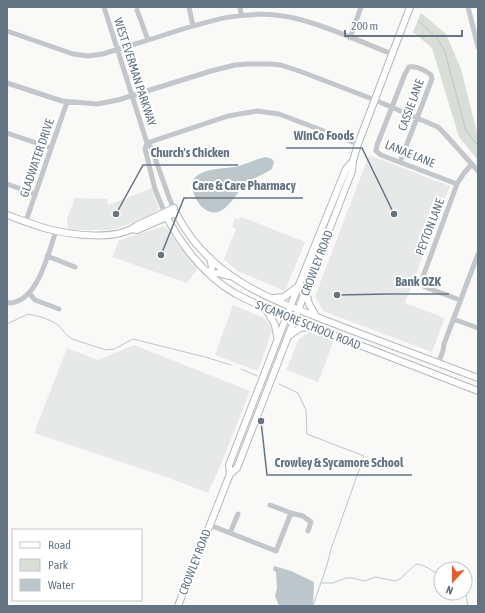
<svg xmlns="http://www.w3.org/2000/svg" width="485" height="613" font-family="'Asap Condensed',sans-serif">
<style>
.built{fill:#e7e8e8}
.green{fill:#d9ded6}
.water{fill:#bcc6cb}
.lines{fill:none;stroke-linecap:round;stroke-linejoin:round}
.stream{stroke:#bcc6cb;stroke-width:1}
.major-casing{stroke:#b4b9bd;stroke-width:8}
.minor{stroke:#c3c7cb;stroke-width:5}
.major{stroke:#fff;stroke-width:6}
.labels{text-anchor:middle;stroke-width:4;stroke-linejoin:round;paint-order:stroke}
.street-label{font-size:12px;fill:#657482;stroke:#fff}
.leader{fill:none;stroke:#657482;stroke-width:1.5}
.callout-dot{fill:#657482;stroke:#fff;stroke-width:1.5}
.callout-label{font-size:13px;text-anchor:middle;font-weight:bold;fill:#657482;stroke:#fff;stroke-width:4;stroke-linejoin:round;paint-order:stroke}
</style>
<rect width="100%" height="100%" fill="#f9f9f7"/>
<path class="built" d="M369,155L450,186L405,303L445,318L432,352L323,311L315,296Z
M152,188L159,209L148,217L118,228L107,230H68L67,219L75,198L107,199L108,205Z
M241,217L305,242L285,291L237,271L224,259L236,229L232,227L235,218L239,220Z
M165,226L185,253L198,268L187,283L112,257L119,240Z
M233,305L264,318L271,327L272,331L258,371L215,355Z
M309,332L334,340L318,382L286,370L299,339Z
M134,345L250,391L220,467L208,493L169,478L34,433L67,348L98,360Z"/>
<path class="green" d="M421,13L446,34L461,69L478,136V160L459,137L432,48L413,32Z"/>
<path class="water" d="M266,157L272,159L274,162L272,169C265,174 255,177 248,182C235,192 225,221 206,210C197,205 193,193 191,184C198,166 224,170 239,166C248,163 256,159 266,157Z
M274,566L291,571L314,582L313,606H279L275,596L277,588L276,572L273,570Z"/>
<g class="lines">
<path class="stream" d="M418,21C429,30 439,38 445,52L466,131L478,145
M7,324L28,314C38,316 50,319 58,325C63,330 66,335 72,339L106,350L114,349L133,339L205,357L231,365
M241,369L257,376
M279,384L298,393L306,410L307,434L364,456L331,549L327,565L313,606
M321,583H333L346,578H352L365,581L375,577L395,581L400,579L416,564C426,565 431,571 441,575
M465,589L468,606"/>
<defs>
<path id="major" d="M7,215C21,220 34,225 48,229C71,235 117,241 136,226L174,208
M167,218C183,247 206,277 236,294C255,304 275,312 295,320L478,391
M132,229L137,230L176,213C212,284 280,302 348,329C391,345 435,362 478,378
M210,258L212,267L210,274L218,273L228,276
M306,292L309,304L316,316
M273,298L284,297L296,288
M266,309L275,325L277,337
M290,335L300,328L310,327
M230,474L237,468L352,171L353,161L358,144L410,7
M178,606L230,474L229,465L298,287L346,169L353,161"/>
</defs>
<use href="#major" class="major-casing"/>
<path class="minor" d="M104,7L147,143L151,147L170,200L175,211
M189,7L193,26
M240,7L241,15
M468,7L478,47
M137,10L148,40
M7,31L73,54L88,56L103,54C124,47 146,41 167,34C211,20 251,7 298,19C330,27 361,42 392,54
M350,38L361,7
M7,83L62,101L97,104L118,100L211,71L235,65L247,64H271L281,65L302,72L375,100L438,127L444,133L478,171
M7,133L51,148
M147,143L228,116L257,111L279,114L358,144
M147,143L145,149L155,189L166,216
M400,162L432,79L431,75C426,71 417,66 409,67L405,74L377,145L376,151L381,155L457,184
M7,184L35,194
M26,221L67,102
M47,256L75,267
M29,293L35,300L59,309
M460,300L425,287L421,282L457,184L464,173L472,164
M7,303C38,304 48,253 56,231
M453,319L478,328
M438,363L443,351L444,344L478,254
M270,505L291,513
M238,514L230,533L276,551L291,513L303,516L311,522L308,531
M210,525L230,533"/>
<use href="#major" class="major"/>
</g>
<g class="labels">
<g class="street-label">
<text transform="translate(135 72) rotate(72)" y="4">WEST EVERMAN PARKWAY</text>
<text transform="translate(411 105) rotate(-70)" y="4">CASSIE LANE</text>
<text transform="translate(410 154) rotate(22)" y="4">LANAE LANE</text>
<text transform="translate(37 158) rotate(-71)" y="4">GLADWATER DRIVE</text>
<text transform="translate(430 227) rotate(-69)" y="4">PEYTON LANE</text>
<text transform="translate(317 263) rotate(-69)" y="4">CROWLEY ROAD</text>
<text transform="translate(308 325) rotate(22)" y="4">SYCAMORE SCHOOL ROAD</text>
<text transform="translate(195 562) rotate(-69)" y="4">CROWLEY ROAD</text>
</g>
</g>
<path class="leader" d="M394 214L362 148H286M116 214L143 165H238M161 255L184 198H303M337 295L388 294H449M261 421L267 475H412"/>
<g class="callout-dot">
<circle cx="394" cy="214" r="4"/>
<circle cx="116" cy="214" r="4"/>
<circle cx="161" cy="255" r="4"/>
<circle cx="337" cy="295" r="4"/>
<circle cx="261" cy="421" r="4"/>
</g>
<g class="callout-label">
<text x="324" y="140">WinCo Foods</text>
<text x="190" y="157">Church's Chicken</text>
<text x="244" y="190">Care &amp; Care Pharmacy</text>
<text x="418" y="286">Bank OZK</text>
<text x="339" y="467">Crowley &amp; Sycamore School</text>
</g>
<rect width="485" height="613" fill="none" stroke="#657482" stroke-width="16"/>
<rect x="12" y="529" width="130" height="72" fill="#ffffff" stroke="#c1c7cd"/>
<rect x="20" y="542" width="20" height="6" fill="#ffffff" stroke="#c1c7cd"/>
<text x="48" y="549" font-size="12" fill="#657482">Road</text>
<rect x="20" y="559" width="20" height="12" fill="#d9ded6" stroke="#c1c7cd"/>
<text x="48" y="569" font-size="12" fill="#657482">Park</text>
<rect x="20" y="579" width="20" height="12" fill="#bcc6cb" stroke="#c1c7cd"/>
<text x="48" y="589" font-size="12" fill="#657482">Water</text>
<g transform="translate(453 581) rotate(201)"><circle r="19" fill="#ffffff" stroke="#c1c7cd"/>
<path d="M0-3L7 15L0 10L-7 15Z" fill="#e15d2f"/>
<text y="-6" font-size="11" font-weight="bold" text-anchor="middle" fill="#657482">N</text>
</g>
<path d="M345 30v6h117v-6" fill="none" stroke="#657482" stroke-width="2"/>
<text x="351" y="30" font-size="12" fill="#657482" stroke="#ffffff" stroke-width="3" paint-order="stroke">200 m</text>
</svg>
